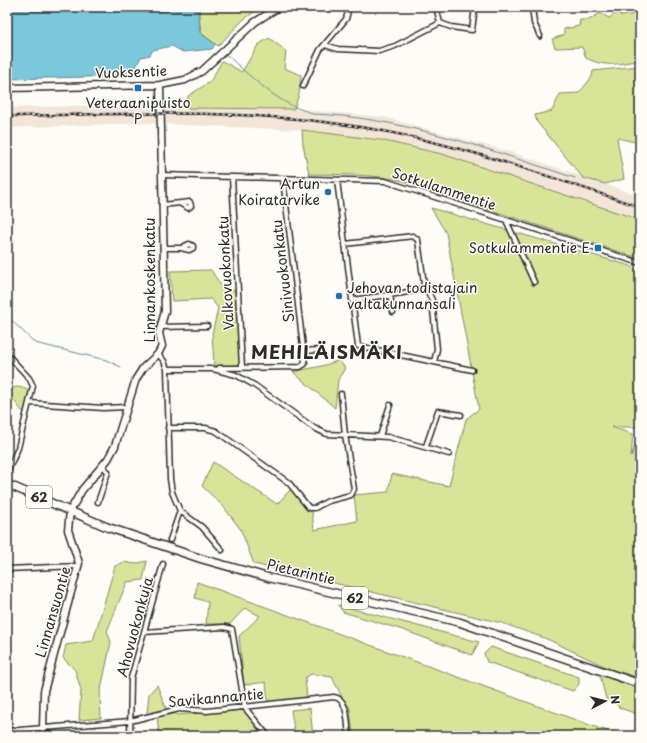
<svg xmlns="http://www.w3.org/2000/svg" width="647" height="743" font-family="'Playpen Sans',sans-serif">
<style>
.built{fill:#f3e5d7}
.green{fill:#d8e598;stroke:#828862}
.water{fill:#7cc8db;stroke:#5c8995}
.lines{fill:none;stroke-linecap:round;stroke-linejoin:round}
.stream{stroke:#5c8995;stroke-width:1}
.street-casing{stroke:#2b2b2b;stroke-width:7}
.secondary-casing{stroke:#2b2b2b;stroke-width:9}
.primary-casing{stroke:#2b2b2b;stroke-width:10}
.street{stroke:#fdfcf7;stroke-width:4}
.secondary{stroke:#fdfcf7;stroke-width:6}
.primary{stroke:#fdfcf7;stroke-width:7}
.rail-casing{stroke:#2b2b2b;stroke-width:2.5}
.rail{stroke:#fdfcf7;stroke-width:1;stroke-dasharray:3;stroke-linecap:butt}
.poi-dot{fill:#1f6fb2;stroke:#fdfcf7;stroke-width:1.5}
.labels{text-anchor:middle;stroke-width:3;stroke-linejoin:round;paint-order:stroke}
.shield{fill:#fdfcf7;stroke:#6a6a68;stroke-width:1}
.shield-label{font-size:13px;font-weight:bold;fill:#2b2b2b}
.street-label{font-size:14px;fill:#2b2b2b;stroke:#fdfcf7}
.poi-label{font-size:14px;fill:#2b2b2b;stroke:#fdfcf7;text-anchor:end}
.district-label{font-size:18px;font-weight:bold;letter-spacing:1px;fill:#2b2b2b;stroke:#fdfcf7}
</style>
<rect width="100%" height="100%" fill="#fdfcf7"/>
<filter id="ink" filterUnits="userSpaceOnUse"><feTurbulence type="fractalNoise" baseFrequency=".025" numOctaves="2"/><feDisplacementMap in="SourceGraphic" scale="8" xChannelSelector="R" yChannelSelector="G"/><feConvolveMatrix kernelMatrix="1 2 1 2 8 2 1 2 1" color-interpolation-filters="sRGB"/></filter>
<g filter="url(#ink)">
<path class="built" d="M141,104L187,108L294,109L384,117L514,153L640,196V220L442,154L380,140L302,130L142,123L7,128V108Z"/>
<path class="green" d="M201,7H261L243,20L218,46L201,33L199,14Z
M636,7H640V60C619,64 606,68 586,58L582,47L555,48L552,39L564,35V29L579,26L580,20H589L600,13L609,18L618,12L621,16L636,14Z
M269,38L286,51L284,68L301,75L299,94L294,109L187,108L188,96L210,82L222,61L242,72L258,45Z
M640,66V143L617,138L624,179L605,184L583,178L537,122L535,115L552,111L560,94L579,93L592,77L593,71Z
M302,130L380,140L442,154L640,220V256H632L432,191C394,173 350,175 309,174L303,144Z
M431,208L631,266L640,274V427H611L633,434L631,457L637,440L640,457V630L633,647L640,650V678L610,669L547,639L502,623L254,564L241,530L223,506L202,486L213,462L277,504L291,489L312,512L314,530L357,521L354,495L388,492L392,474L449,486L466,419L479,409L446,233Z
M211,270L224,290H235L240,365L214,366L212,334L218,308L211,299L172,301L170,271Z
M339,360L345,368L338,380L335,408L293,372C309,368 324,367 339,360Z
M16,387C35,388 30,397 26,412H23L8,393V390Z
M147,561L143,580L127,582L107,631L111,642L100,694L101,718L79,720L81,690L75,670L63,658L66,645L93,641L115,566L124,562L134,564Z
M197,582L598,728L625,736H353L350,708L341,695L332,677L311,674L305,678L307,698L268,703L266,682L244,685L239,636L260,616L245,608L230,624H206L208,602L195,598Z
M338,605L479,642L472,655L403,630L343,612Z
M491,647L579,677V684L573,691L487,662L484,654Z
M600,675L640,689V715L620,708L614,702L606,699Z
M157,685L166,708L177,715L244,710L260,733L251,736H159L157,713L147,714L149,694Z
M310,708L313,736H295L291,710Z"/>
<path class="water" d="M7,7H200L198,14L200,33L215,44L212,49L183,52L172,46L153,50L150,55L141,57L133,73L128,76L7,79Z"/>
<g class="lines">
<path class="stream" d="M227,55C250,76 279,105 310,112L312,114C398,116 493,151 575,178
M7,316L35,343L106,360L121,367"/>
<defs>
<path id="street" d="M436,7L440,23
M532,7L534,23L540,36
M440,23L451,27L472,30L475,7
M325,45L338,49L379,51L395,46L440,23
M303,86L320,50L346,19L349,7
M162,175L385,181L640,263
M232,177L242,367
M337,180L358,346L472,370
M162,205L190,202L191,206L188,208L181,204
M506,220L534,282
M345,244L413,236L418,240L424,284L432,300L437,349L434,362
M163,248H181L189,244L193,246V248L189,250L181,248
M390,295L393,312
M352,300L403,293L425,288
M160,327L207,326
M304,351L320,350
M7,354L29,378L33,386L18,448L7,473
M158,354L164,361L167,369L170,479L172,492L180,511L170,540
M219,368L300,367L305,364L283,179
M167,369H213L236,375L254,385L314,428L327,434L388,437L449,454
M30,403L103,408L127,407
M168,428H205L216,431L289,483L309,508H315L328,501L351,495L354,489L345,435L341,394
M380,436L390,405
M426,446L438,411L461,415
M98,502L108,472L103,466
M180,511L202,527L222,550
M7,569L78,566
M144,632L224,627L232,629L245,708L268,736
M43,728V736
M7,731L130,721L179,709L207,711L334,697C349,699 347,724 349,736
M130,736L131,678L163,564"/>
<path id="secondary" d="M7,88L160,85L185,80L202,71L255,22L279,7
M43,728L44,691L79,563L68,530L70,511L82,490L108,459L115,446L136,379L143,368L158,354L162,346L159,333L165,311L160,85"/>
<path id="primary" d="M7,484L107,527L202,559L270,578L459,622L640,684"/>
</defs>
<use href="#street" class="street-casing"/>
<use href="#secondary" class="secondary-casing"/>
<use href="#primary" class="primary-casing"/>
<use href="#street" class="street"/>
<use href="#secondary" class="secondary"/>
<use href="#primary" class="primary"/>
<defs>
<path id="rail" d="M7,116C121,114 234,108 347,125C447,139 544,175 640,207"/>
</defs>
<use href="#rail" class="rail-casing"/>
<use href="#rail" class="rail"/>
</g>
</g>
<g class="poi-dot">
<rect x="134" y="84" width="8" height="8" rx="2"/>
<circle cx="328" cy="192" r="4"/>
<rect x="594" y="244" width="8" height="8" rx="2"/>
<circle cx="339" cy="296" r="4"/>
</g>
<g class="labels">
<g class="shield">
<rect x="26" y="486" width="26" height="22" rx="3"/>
<rect x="342" y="587" width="26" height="22" rx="3"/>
</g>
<g class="shield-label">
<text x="39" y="502">62</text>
<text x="355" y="603">62</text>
</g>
<g class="street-label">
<text transform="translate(131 72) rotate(-2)" y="5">Vuoksentie</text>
<text transform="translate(444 189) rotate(18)" y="5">Sotkulammentie</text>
<text transform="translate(283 271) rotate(-97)" y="5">Sinivuokonkatu</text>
<text transform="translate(226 273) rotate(-93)" y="5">Valkovuokonkatu</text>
<text transform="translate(150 280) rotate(-90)" y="5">Linnankoskenkatu</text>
<text transform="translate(301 572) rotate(13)" y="5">Pietarintie</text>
<text transform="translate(53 612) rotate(-74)" y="5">Linnansuontie</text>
<text transform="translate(135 627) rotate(-75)" y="5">Ahovuokonkuja</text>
<text transform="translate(216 698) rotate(-5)" y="5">Savikannantie</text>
</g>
<g class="poi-label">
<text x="138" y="108" text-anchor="middle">Veteraanipuisto<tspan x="138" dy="16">P</tspan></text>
<text x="320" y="189">Artun<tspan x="320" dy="16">Koiratarvike</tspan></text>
<text x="590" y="253">Sotkulammentie E</text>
<text x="347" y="293" text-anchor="start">Jehovan todistajain<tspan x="347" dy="16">valtakunnansali</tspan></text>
</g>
<g class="district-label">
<text x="327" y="359">MEHILÄISMÄKI</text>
</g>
</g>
<rect width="647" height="743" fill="none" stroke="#fdfcf7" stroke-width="24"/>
<rect x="12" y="12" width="623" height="719" fill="none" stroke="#2b2b2b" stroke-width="1.5" filter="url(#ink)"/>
<g transform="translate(605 701) rotate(83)" stroke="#fdfcf7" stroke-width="3" paint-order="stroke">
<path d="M0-3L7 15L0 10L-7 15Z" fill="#2b2b2b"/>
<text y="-6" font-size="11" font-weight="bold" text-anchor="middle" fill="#2b2b2b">N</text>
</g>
</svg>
